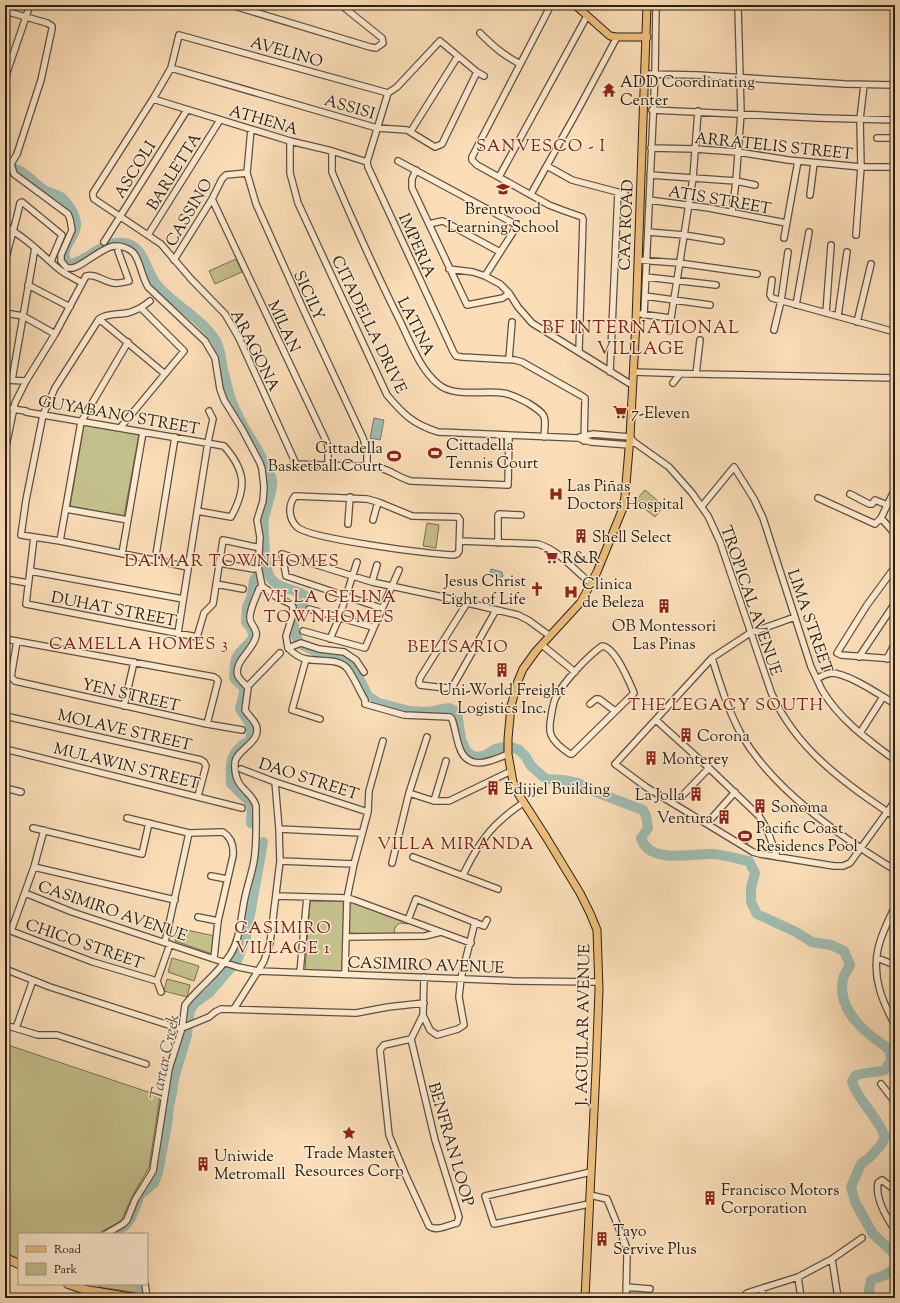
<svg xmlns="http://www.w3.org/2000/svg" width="900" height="1303" font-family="'Sorts Mill Goudy',serif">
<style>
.green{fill:#c4c08b;stroke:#777050}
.water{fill:#9fbcb1;stroke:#707e73}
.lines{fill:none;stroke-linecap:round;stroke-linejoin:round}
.river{stroke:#9fbcb1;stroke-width:10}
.minor-casing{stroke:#5e503e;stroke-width:8}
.major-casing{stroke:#2a2115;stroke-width:9}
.highway-casing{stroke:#2a2115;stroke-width:10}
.minor{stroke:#fcead1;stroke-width:5.5}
.major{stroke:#eebf7c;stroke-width:7}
.highway{stroke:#eebf7c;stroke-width:8}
.labels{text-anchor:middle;stroke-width:3;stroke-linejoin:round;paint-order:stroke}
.street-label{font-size:16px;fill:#2a2115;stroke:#fcead1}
.poi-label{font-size:16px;fill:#2a2115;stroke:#fcead1;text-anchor:start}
.neighbourhood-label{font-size:17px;letter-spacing:1px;fill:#7a1f14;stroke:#fcead1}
.water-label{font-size:17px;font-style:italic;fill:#4d5044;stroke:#fcead1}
.quarter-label{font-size:18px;letter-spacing:1px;fill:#7a1f14;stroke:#fcead1}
</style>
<rect width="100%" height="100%" fill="#fbdeb8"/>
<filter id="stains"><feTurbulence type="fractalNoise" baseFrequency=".005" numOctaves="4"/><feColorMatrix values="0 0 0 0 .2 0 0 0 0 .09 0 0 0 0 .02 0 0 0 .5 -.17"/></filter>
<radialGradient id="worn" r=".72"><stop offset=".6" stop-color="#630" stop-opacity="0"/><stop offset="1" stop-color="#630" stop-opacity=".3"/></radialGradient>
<path class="green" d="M236,259L242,272L215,284L209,271Z
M84,425L139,434L124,516L70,506Z
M645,490L664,506L655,517L635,501Z
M427,523L439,525L436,548L423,546Z
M350,900L409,922L408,924L400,923L396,926L394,931L397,935L348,933Z
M310,901H345L342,972L305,970Z
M177,928L215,936L212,954L175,941Z
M172,958L199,966L194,981L168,972Z
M167,979L190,985L187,997L164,991Z
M5,1044L160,1096L149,1167L133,1195L121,1221L97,1234H19V1259L5,1253Z
M99,1284H138V1293L99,1287Z"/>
<path class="water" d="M374,418L384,420L380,440L370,438Z
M491,569L502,572L503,576L498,580L492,578L490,575Z
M743,829L753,838L747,844L738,835Z"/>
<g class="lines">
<path class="river" d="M5,168C22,166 31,181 44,190C49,193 56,194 61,197C68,203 75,214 76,223C77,240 55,249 69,265C88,261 102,241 123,243C145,245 145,270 157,285C175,306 201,317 216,341C221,350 221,360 223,370C226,380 228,392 232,402C238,418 247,433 256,447C262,458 269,468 272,480C274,488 266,508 264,518C263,528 265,567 269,575C275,589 293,588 304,595V600L294,618V631L299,643L328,658L342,659L349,662L355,670L368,696L379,703L410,711L428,712L449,708L457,712L461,739L466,751L474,757L484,756L495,749L503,747H511L519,750L526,757L531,766L546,779L563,780L578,783L593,791L643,810L646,816L648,828L641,838C649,865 692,853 713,854C725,855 738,859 749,861L755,873L751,888V902L757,914L796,932L812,942L831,945L844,951L850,965C848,969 844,974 843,979C838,1002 853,1021 870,1035C877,1041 884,1044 890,1051L891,1060L885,1070C879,1072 858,1073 855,1076C854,1078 853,1080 852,1082C860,1104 878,1116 885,1137L881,1145L870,1157L861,1164L851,1187L855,1202L873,1234L895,1254
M251,823L252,804L231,784C230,762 229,753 250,740C254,726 248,721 240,709L245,689L234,678C235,672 234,665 236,659C243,642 264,642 246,622L247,608L252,595L254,580L265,567
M112,1234L114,1232L125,1226L131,1218L140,1195L154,1183L158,1172L167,1125L169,1106L172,1093L174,1078L187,1035L190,1010L195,1003L209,993L237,961L246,937L263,842
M140,1284L142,1298
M872,1298L869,1290L871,1280C880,1277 892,1274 895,1266"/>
<defs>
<path id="minor" d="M231,5L370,47L376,48L383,43L382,38L341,5
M551,5L472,157V160L477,165L549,205L562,210L582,217L583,219L579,351
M5,11L47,23L52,26V29L41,80L17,154L11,164
M480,33C494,47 502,54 520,64
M171,68L377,128L407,130L435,147L442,144L477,72
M645,74L697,75L845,84L895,85
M484,76L477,72L440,41L397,87L388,93L367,162L368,167L453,351L456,356L462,357L515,360L522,362L582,396L585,398V401L584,441
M5,78L30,5
M388,93L179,35L171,68L153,99L93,193V196L94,199L161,244L191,279L225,314L239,338L296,464L377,467C389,469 399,478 411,481L508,485L509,436
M153,99L290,141L332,151L367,162
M652,110L819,118L895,120
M251,129L247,173L256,204L304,311L363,438L367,451V467
M411,131L458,56
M877,138H895
M290,141V173L298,203L387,395C404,415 413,424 438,432L578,438L591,442L629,445L634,442
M651,148L695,149L738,152L788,160L861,167H895
M332,151V172L337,184C357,230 377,275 399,319C410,341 419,368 438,384C454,398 483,390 503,393C512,394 520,399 528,403C547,415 546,415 544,437
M398,161L515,224L516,226L515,229L485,276
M5,164H11
M11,164L14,174L68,214L70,219L72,230L61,255V261L67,268H73L78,266C87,261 100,251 110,247C118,244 131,248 135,255C141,265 142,277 148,287L205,341L215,358L220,389L224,400L242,429L260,463L262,469L264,487L263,501L257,520L260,537L259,554L258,566L262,586L278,598L291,604L293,607L292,617L286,636L288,648C293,653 299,658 306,659C319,662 336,658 346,667C352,673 360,692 365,700V704L404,715L450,717L452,719C455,728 456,737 459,746C467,772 490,762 508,754
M547,166L572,180L625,194
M416,170L412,179V188L467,305L503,298L509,293
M650,175L736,181L755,185
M499,177L587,16
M531,194L579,108L617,37
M810,195L814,163
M212,199L328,445V466
M649,200L709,208L786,223
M732,212L736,181L741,113L738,7
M429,224L442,221L445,222L500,252
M5,227C25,236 43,256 60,270C67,275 74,278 82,283
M648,232L684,235L721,241
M148,235L220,120
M856,235L861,167L860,119L864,85
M784,238L798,161
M104,242L187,110
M174,260L212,199L222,179L226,175L247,173
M638,260L679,263L757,274
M5,263C9,243 16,223 20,203L22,202L62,235L51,261
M449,269L473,272L485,276L500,284L509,293L518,307L532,323L632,385
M646,277L716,285
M772,280L770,295L772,298L895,332
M28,285L70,307
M645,296L710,305
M150,301C143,307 136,311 127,313C117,315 108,313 99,319L55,388L43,415L26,500L21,535L60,541L188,567
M796,305L809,232
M5,313L23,316L55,334
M826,313L831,245
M641,314L670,318
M644,315L655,75L656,5
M838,316L847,252
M99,319L165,374
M857,322L871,264
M774,330L781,301L788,252
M669,331L693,178L698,111
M509,359L512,322
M610,372L618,192
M633,372L696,374L895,378
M696,374L700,340
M5,380L26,381
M12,380L35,248
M673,383L680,374
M5,408L26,411
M26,412L224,446C246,471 247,488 231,517L197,511
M120,428L184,351L141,308
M580,437L593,434L630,437L634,442L669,467L692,493L708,516L720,542L771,692C796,750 845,783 895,817
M5,451L15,403L26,381L55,334L86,276C95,273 104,282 114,283C119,284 124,282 129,281L118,251
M895,489L881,518L895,534
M850,494L869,504H872L875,500L887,505
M295,496L367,499L378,502L412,516L458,517L460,520L459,551L457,554L454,555C431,554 309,539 297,527C288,518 288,505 295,496Z
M818,498L875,524L881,518
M702,506L734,467L754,499L763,518L811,667C815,675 818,682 822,690C839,719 868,740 895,760
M66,509L128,520
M373,520L378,502
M348,524L350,497
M34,537L26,604L197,637L204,613L213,604L223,540L256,547
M60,541L81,422L128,342
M460,541L538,544C561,551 573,570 592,584
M498,543V515L499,514L521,515
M122,554L143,432
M155,561L175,437
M219,563L254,569
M895,567L867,605L837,653L841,655L895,659
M30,571L183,599
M5,579L28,583
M372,582L377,565
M216,584L243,589
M467,603L420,678L419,683L420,685L445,688L453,686L496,610
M381,608L286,576L282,554L372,582L438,596L518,615L528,620L550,636
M309,609L373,627
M795,617L750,633L712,658L615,764L646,787L753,852L760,854L834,866H843L850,863L895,801
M303,631L365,648L399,570
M178,633L208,442L213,419L209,411
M5,639L214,677L217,679L218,681L207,724
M330,639L339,618L357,562
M17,641L11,677L15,681L207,724L242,730
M542,645L575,672
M602,646C615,647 629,681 634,693L572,754H570C564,750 554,742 551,735C549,729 550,722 551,717C552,711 553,704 555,699C563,682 587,657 602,646Z
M288,648L301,643L319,649L344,652L356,660L364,672
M859,657L895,603
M712,658C720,684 728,710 741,734C773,790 841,837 895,870
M306,659L292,710L320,719
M887,659L895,643
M817,679C821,676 825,674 831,673C848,673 880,695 895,704
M248,686L280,653
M590,704L596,699H599L615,711
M124,706L134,662
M5,716L201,760L204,762L206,766L198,796
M656,720L709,768L759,816L767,829L777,857
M860,733L883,697
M5,749L242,808
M241,769L275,782L368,812
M5,788L21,792
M409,793L434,801H449L511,771
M681,797L709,768
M434,801L446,761
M127,818L189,833L223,832C232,838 234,846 233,856L218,921L214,958
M711,819L735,792
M33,828L142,854L149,823
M279,829L362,833
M413,857L498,889
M280,861L354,864
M392,863L409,793L427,737
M34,867L175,900
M463,875C472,856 484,835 500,821C507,814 516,808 524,802
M211,876L227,879
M25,893L72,912L238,967L258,971L514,981L598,982
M276,896L347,898L354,900L471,943
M895,906C889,920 881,934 878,949C872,977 882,1001 895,1025
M198,917L218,921
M408,920L416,899L484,926L487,920
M5,931H11L93,962L157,981
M11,931L34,867L44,830
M346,937L425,936L441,932
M165,942L189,833
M877,958L895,965
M5,969L50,987L178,1028H182L209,1017L215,1012L221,1009L356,1013L388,1007L424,1003
M300,972L307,897
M345,974L347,898L354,864L368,812L369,791L383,741
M161,992L157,981L170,944
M234,1009L258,971L264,961L270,943L280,861L279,829L275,782
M423,1015L430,1030L437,1035L458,1029L464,1025L459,997L461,978L475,922
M5,1025L38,1035H57L146,1064
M16,1028L33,980
M411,1039L435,1140L459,1217L457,1223C448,1225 436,1232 429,1226L406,1176L389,1135L380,1050L384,1045Z
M411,1039L423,1015L424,977
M881,1084L895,1102
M895,1190L882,1180L878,1183C875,1199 886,1217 895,1230
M590,1195L607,1199L626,1246L627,1254L626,1298
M589,1204L494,1224L485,1196L591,1172
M106,1234L123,1224L127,1220L135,1200L153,1171L169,1069L182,1028L185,1005L189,1000C202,985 219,972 230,955C239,941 240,925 243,908C245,892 251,877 254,861C257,843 256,825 256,806C254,798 249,795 244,789C237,783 234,772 235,763C235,750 263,742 256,725C254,720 248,715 245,710L248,688C245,684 240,680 238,676C233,661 254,650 256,636C258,629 251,626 250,619C249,610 256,598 259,589L262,586
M832,1259L838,1298
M798,1277L801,1298
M145,1284L147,1298
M626,1287L650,1289
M762,1289L763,1298
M742,1298L747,1293L798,1277L832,1259L862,1238"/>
<path id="major" d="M575,5L610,36L617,37H647
M585,1298L596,1070L599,990L597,930L590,913L580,893L546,837L519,795L513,782L511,771L508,754V739L511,706L518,681L523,669L536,651L581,602L597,572L623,508L625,496L630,437L636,321L647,5"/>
<path id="highway" d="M5,1258L19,1264
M68,1284L86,1290L134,1298"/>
</defs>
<use href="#minor" class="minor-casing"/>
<use href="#major" class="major-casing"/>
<use href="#highway" class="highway-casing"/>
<use href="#minor" class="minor"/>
<use href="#major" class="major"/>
<use href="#highway" class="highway"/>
</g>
<defs>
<symbol id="temple-bare" viewBox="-9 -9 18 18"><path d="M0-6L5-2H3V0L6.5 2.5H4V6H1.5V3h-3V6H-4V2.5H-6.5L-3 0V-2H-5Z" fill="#8f2418" stroke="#fcead1" stroke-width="2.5" paint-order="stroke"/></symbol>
<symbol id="school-bare" viewBox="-9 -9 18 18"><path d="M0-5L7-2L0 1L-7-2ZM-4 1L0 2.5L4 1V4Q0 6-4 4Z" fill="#8f2418" stroke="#fcead1" stroke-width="2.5" paint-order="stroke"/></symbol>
<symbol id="supermarket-bare" viewBox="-9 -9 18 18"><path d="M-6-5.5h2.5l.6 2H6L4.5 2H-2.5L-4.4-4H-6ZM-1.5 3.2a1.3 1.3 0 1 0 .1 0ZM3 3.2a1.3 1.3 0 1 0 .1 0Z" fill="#8f2418" stroke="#fcead1" stroke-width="2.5" paint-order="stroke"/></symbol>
<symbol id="stadium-bare" viewBox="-9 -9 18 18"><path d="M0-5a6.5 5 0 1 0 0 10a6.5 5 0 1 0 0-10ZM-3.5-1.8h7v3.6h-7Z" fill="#8f2418" stroke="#fcead1" stroke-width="2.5" paint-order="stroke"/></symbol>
<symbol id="hospital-bare" viewBox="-9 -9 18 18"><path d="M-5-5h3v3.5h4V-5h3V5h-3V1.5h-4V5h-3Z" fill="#8f2418" stroke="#fcead1" stroke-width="2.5" paint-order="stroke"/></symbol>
<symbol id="building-bare" viewBox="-9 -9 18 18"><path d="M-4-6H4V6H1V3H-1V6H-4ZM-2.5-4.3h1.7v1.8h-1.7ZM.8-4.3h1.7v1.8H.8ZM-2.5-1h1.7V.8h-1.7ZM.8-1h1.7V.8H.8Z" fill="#8f2418" stroke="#fcead1" stroke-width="2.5" paint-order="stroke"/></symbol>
<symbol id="church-bare" viewBox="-9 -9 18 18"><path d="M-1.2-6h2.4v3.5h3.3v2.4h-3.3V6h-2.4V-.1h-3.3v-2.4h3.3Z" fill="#8f2418" stroke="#fcead1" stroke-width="2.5" paint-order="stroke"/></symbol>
<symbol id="sight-bare" viewBox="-9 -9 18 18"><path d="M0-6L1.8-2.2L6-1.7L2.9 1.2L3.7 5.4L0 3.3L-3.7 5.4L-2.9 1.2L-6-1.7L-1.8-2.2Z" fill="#8f2418" stroke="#fcead1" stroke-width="2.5" paint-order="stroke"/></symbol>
</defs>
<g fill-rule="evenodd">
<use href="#temple-bare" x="599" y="80" width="20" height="20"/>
<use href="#school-bare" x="493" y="179" width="20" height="20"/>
<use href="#supermarket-bare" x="610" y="402" width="20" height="20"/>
<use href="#stadium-bare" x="425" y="443" width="20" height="20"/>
<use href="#stadium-bare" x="384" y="446" width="20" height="20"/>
<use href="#hospital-bare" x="546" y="484" width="20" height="20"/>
<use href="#building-bare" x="571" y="526" width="20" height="20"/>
<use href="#supermarket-bare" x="541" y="547" width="20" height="20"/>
<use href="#church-bare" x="527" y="579" width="20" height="20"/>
<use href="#hospital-bare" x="561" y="582" width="20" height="20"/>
<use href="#building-bare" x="654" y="596" width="20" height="20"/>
<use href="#building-bare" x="492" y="660" width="20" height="20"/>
<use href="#building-bare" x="676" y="725" width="20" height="20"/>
<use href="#building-bare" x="641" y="748" width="20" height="20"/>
<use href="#building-bare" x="483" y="778" width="20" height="20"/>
<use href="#building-bare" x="686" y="784" width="20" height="20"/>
<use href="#building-bare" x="750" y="796" width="20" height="20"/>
<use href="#building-bare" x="714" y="807" width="20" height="20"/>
<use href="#stadium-bare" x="735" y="826" width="20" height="20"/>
<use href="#sight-bare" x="339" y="1123" width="20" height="20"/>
<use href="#building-bare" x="193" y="1154" width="20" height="20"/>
<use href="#building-bare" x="700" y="1188" width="20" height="20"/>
<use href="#building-bare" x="592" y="1229" width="20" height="20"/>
</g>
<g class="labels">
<g class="street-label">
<text transform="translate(287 51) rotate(16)" y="6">AVELINO</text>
<text transform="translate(350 106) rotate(16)" y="6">ASSISI</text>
<text transform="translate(264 119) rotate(16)" y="6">ATHENA</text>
<text transform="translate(774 145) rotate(6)" y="6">ARRATELIS STREET</text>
<text transform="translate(134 169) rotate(-58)" y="6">ASCOLI</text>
<text transform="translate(173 171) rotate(-58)" y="6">BARLETTA</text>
<text transform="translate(720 199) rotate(10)" y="6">ATIS STREET</text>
<text transform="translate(188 212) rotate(-59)" y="6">CASSINO</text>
<text transform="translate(625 225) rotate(-88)" y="6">CAA ROAD</text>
<text transform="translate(418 245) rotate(66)" y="6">IMPERIA</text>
<text transform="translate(310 295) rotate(65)" y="6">SICILY</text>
<text transform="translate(370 324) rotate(64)" y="6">CITADELLA DRIVE</text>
<text transform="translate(285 326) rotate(65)" y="6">MILAN</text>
<text transform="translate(417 326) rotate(63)" y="6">LATINA</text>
<text transform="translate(256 350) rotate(63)" y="6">ARAGONA</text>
<text transform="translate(119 414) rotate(10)" y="6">GUYABANO STREET</text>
<text transform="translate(752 600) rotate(71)" y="6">TROPICAL AVENUE</text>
<text transform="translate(114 608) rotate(11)" y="6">DUHAT STREET</text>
<text transform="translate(811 621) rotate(71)" y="6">LIMA STREET</text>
<text transform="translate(131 694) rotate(13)" y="6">YEN STREET</text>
<text transform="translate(125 729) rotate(13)" y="6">MOLAVE STREET</text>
<text transform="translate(127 765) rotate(14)" y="6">MULAWIN STREET</text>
<text transform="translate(309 778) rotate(18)" y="6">DAO STREET</text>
<text transform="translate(113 910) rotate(19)" y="6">CASIMIRO AVENUE</text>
<text transform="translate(85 943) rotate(19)" y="6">CHICO STREET</text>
<text transform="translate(426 964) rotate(2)" y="6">CASIMIRO AVENUE</text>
<text transform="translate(582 1025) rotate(-89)" y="6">J. AGUILAR AVENUE</text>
<text transform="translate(452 1144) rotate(74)" y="6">BENFRAN LOOP</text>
</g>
<g class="poi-label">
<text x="620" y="87">ADD Coordinating<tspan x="620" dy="18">Center</tspan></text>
<text x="503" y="214" text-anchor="middle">Brentwood<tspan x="503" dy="18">Learning School</tspan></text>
<text x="631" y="418">7-Eleven</text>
<text x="446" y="450">Cittadella<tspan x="446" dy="18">Tennis Court</tspan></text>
<text x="383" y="453" text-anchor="end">Cittadella<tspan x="383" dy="18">Basketball Court</tspan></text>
<text x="567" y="491">Las Piñas<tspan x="567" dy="18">Doctors Hospital</tspan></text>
<text x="592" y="542">Shell Select</text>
<text x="562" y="563">R&amp;R</text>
<text x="526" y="586" text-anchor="end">Jesus Christ<tspan x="526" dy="18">Light of Life</tspan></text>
<text x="582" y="589">Clinica<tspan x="582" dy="18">de Beleza</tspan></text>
<text x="664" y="631" text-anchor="middle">OB Montessori<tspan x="664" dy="18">Las Pinas</tspan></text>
<text x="502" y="695" text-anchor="middle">Uni-World Freight<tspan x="502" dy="18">Logistics Inc.</tspan></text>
<text x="697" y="741">Corona</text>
<text x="662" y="764">Monterey</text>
<text x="504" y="794">Edijjel Building</text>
<text x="685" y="800" text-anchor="end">La Jolla</text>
<text x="771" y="812">Sonoma</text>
<text x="713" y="823" text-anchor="end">Ventura</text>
<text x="756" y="833">Pacific Coast<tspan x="756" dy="18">Residencs Pool</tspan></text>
<text x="349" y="1158" text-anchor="middle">Trade Master<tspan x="349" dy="18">Resources Corp</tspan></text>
<text x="214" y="1161">Uniwide<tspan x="214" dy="18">Metromall</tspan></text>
<text x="721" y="1195">Francisco Motors<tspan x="721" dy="18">Corporation</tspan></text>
<text x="613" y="1236">Tayo<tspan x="613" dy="18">Servive Plus</tspan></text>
</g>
<g class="neighbourhood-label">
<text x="541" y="151">SANVESCO - I</text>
<text x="232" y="566">DAIMAR TOWNHOMES</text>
<text x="329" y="602">VILLA CELINA<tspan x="329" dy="20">TOWNHOMES</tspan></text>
<text x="139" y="649">CAMELLA HOMES 3</text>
<text x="458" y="652">BELISARIO</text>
<text x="726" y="710">THE LEGACY SOUTH</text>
<text x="456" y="849">VILLA MIRANDA</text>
<text x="283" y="933">CASIMIRO<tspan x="283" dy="20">VILLAGE 1</tspan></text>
</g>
<g class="water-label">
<text transform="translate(164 1057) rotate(-78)" y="6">Tartar Creek</text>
</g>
<g class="quarter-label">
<text x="641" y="333">BF INTERNATIONAL<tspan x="641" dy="21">VILLAGE</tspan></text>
</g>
</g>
<rect width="900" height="1303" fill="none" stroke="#fbdeb8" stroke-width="20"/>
<rect x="6" y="6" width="888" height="1291" fill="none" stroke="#2a2115" stroke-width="2"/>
<rect x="10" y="10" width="880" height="1283" fill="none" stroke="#2a2115"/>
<rect x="18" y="1233" width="130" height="52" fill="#fcead1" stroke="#a89a86"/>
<rect x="26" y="1246" width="20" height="6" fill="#eebf7c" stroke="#a89a86"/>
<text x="54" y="1253" font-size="12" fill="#2a2115">Road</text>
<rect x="26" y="1263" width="20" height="12" fill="#c4c08b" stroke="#a89a86"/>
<text x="54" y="1273" font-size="12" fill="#2a2115">Park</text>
<rect width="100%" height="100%" filter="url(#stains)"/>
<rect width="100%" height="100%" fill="url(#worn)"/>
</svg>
